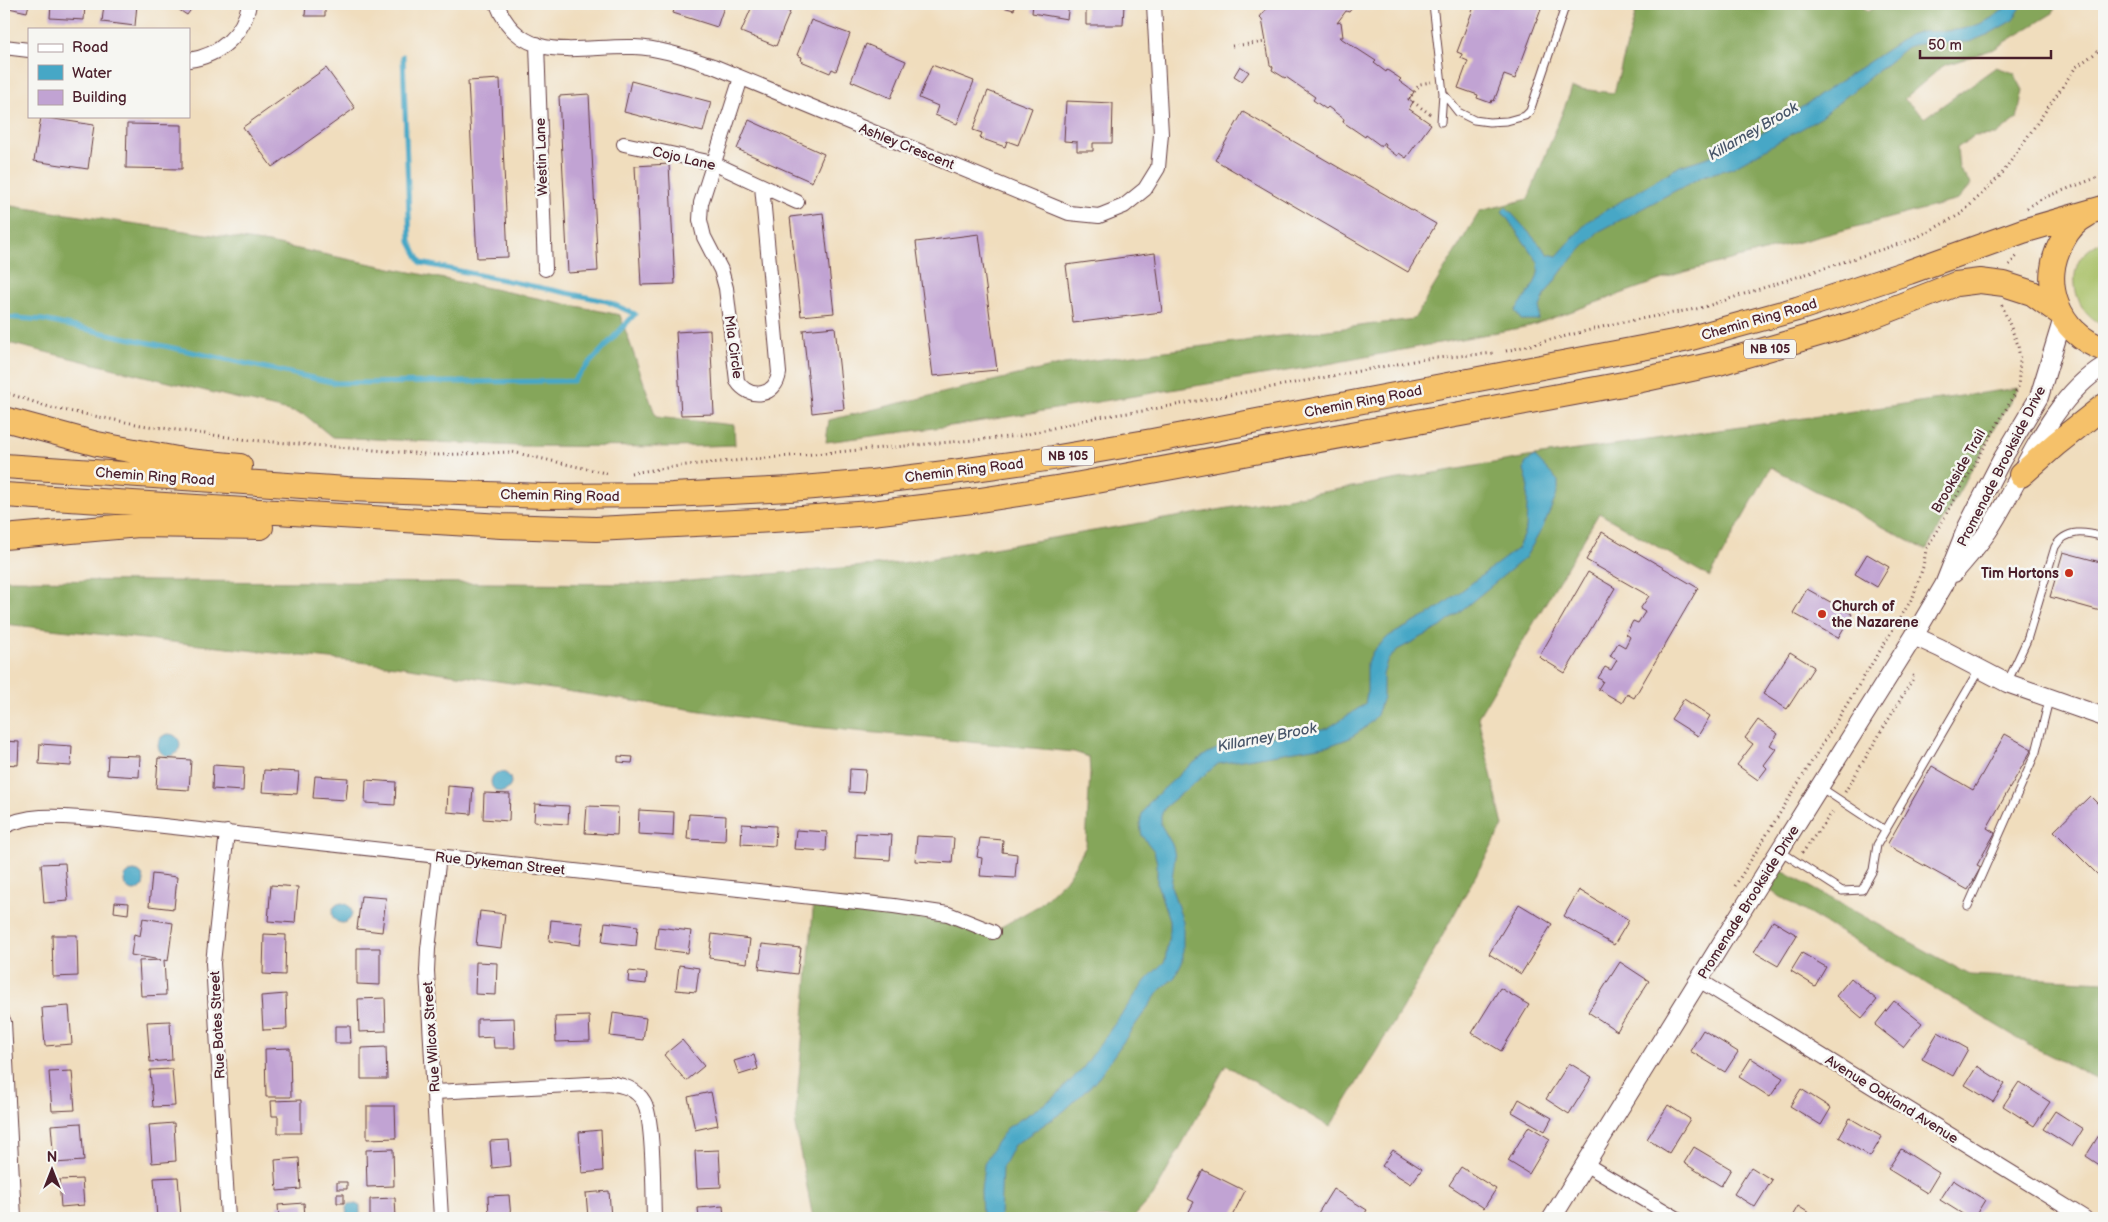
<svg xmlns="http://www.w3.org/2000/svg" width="2108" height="1222" font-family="'Balsamiq Sans',sans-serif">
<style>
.green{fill:#a7bf65;stroke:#786f48}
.forest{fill:#85a65a;stroke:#686242}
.water{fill:#46a7c6;stroke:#486378}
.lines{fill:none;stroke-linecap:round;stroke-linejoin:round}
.stream{stroke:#46a7c6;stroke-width:5}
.building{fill:#c1a3d3}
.service-casing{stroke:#633c41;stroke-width:9}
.minor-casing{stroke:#633c41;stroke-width:16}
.tertiary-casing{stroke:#633c41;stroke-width:20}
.trunk-casing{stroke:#633c41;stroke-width:26}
.path{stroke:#633c41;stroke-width:3;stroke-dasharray:1 4;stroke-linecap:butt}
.service{stroke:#fff;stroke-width:7}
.minor{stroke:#fff;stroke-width:14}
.tertiary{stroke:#fff;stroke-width:18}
.trunk{stroke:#f5c16b;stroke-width:24}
.poi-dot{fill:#c8321e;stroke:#f6f6f2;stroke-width:2}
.labels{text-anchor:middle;stroke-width:5;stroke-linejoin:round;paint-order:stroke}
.shield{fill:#f6f6f2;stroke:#7e6067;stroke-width:1}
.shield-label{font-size:12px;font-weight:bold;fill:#4a1f2b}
.street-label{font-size:14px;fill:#4a1f2b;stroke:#f6f6f2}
.poi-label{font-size:14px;font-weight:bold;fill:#4a1f2b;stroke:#f6f6f2;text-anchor:end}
.water-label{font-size:15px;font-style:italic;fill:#485569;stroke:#f6f6f2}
</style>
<rect width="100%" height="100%" fill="#f6f6f2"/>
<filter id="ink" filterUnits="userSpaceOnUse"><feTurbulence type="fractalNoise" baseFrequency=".02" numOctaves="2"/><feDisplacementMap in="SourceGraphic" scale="10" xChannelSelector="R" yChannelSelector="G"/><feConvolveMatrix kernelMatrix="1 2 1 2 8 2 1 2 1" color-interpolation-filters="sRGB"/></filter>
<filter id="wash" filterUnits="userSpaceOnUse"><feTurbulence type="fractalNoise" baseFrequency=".0096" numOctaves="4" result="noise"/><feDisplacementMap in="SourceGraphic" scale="20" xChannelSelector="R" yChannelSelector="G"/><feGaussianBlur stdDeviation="1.12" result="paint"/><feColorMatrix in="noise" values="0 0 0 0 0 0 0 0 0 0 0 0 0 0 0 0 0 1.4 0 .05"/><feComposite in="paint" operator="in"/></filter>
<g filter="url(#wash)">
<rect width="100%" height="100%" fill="#f0ddbd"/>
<path class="green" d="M2104,239V325C2079,318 2067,281 2080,259C2086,250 2096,245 2104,239Z"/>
<path class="forest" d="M1638,4H1858L1868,11L1881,4H2056L2053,13L1994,49L1943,66L1904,99L1925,118L1996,67L2014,73L2023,90L2017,119L1996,135L1974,136L1957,148L1959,168L1971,185L1958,200L1677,274L1530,326L1317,366L958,425L826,442L829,420L1064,364L1414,319L1480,211L1528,199L1572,88L1614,93Z
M4,205L269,243L620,315L656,417L734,425L735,445L676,447L518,446L332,437L305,415L4,342Z
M2018,388L1926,550L1771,467L1710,577L1599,513L1478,717L1503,826L1402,1009L1330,1127L1226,1065L1153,1196L1133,1218H813L795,1126L814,898L894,906L994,931L1038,906L1068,877L1086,846L1090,772L1089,757L1074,752L803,726L396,666L4,624V580L653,584L911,562L1534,456Z
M1771,865L1970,975L2104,982V1082L2031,1046L1759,884Z"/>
<path class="water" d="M2009,4H2023L2013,20L1989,34L1969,42L1920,43L1907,47L1817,120L1732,168L1703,176L1598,232L1564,268L1546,293L1540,307L1538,320H1521L1515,311C1525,297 1542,280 1538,262L1502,211L1506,207L1548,254L1557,256L1588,221L1680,166L1714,155L1766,131L1909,35C1922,30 1932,32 1945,31C1969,30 1992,22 2009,4Z
M1534,456L1558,481V489L1556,497L1542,529L1525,558L1441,627L1397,650L1387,661L1383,675V697L1377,715L1366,727L1350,738L1331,745L1218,764L1166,806L1161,815V825L1173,846L1175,857L1171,886L1183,922V961L1175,977L1160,990L1095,1082L1064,1111L1014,1145L1002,1168L1000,1218H982L981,1191L984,1164L995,1145L1007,1128L1055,1097L1083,1068L1146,980L1165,961L1169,934V920L1157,884V863L1154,851L1142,836L1140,825L1142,814L1150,801L1189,766L1208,753L1230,743L1328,728L1365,704L1367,692V663L1373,651L1389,636L1432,613L1518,548L1526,528L1528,482L1524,471L1525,464Z
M158 745a11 11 0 1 1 22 0a11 11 0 1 1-22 0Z
M491 782a10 10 0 1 1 20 0a10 10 0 1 1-20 0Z
M124 881a10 10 0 1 1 20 0a10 10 0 1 1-20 0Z
M332 913a10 10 0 1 1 20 0a10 10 0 1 1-20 0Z
M349,1204H356L360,1206V1218H347L346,1207Z"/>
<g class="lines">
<path class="stream" d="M4,317L43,320L336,383L573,381L635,314L606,301L421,263L410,242L403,56"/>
</g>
<g id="blocks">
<path class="building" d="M4,4H29L27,12L4,7Z
M51,4H85L84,20L50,18Z
M104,4H137L135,26L102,22Z
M170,4H195L187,15Z
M306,4H325V16H305Z
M676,4H725L717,27L673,13Z
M753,4H771L790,12L776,46L741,32Z
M991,4H1015L1014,10Z
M1033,4H1069L1067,19L1032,13Z
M1086,4H1124L1123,25H1086Z
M1273,4H1355L1349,12L1346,11L1337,23L1341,22L1343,37H1339L1376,61L1374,63L1386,72L1387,70L1401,79L1399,81L1414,92L1409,99L1413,102L1409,109L1431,124L1406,158L1399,153L1397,156L1385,147L1386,144L1384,142L1381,146L1366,135L1365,137L1343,122L1344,119L1328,107L1326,109L1313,100L1315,97L1286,77L1285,78L1272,70L1273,67L1270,65L1262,19L1260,17L1269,5L1271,6Z
M1475,4H1543L1515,79L1504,75L1494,101L1492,100L1491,103L1477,98L1478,95L1458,88L1468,61L1461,58L1462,54L1457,52Z
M811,20L850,34L836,71L832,69L830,73L801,61L802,57L797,55Z
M866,44L906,61L891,98L851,81Z
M932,65L974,81L957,124L935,115L938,106L919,98Z
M1240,66L1249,72L1242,81L1234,76Z
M326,68L355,108L272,167L243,127Z
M500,79L508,257L477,258L468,81Z
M631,81L711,102L703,132L624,112Z
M988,91L1032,108L1018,145L1007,141L1005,147L980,138L982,133L973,130Z
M589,94L598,271L568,273L559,96Z
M1066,101L1113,103L1112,143H1093V151H1077V142L1064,141Z
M1243,112L1436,224L1408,272L1215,160Z
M41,117L94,125L88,169L34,161Z
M749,120L824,154L812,182L737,149Z
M127,124L182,125V169L126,168Z
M669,164L675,284L641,285L635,166Z
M823,213L834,313L801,316L790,217Z
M979,234L997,370L933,376L916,242Z
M1155,253L1162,312L1073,323L1066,265Z
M835,327L844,409L812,413L803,330Z
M710,330L714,414L681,415L676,332Z
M1602,532L1698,588L1634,698L1627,694L1622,703L1598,689L1603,681L1598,678L1605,667L1611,670L1617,660L1610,656L1618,643L1625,647L1630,637L1626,634L1633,621L1638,623L1645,612L1640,609L1649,596L1586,560Z
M2063,552L2104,563V612L2050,597Z
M1867,554L1889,567L1877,587L1855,574Z
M1588,572L1615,588L1565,673L1539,657Z
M1807,589L1852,614L1838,638L1793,613Z
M1790,652L1814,667L1787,709L1763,694Z
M1684,699L1710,716L1698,736L1671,719Z
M1758,720L1778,734L1770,745L1776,749L1764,765L1767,768L1758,780L1737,765L1753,744L1745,738Z
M2005,734L2032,749L1987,828L1995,833L1977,865L1981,867L1968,890L1887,845L1932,766L1973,790Z
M4,741L19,742L18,765L4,764Z
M40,744L72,746L71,766L39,764Z
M108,755L140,756L139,777L107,775Z
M618,756L633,757L632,763L618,762Z
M158,758L191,760L189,790L156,788Z
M213,765L244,767L243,791L212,789Z
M850,769L866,770L864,793L849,792Z
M264,770L299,772L297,794L262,792Z
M315,776L348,778L346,800L313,798Z
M366,780L396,782L395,805L365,803Z
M448,786L473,788L471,814L447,812Z
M484,793L510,794L509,821L483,819Z
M2090,796L2104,810V881L2054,831Z
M535,804L569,806L568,824L534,822Z
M587,806L618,807L617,835L585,833Z
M639,810L674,812L673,836L638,834Z
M689,814L726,816L725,841L687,839Z
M742,824L776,826L775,846L741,844Z
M796,830L827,832L826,851L794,849Z
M856,833L892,835L890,860L855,858Z
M917,836L954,838L952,863L915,861Z
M980,838L1003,840L1002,852L1017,854L1015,878L980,876L982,858L977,857Z
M65,863L68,901L44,903L41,864Z
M152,874L177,877L174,909L149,906Z
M271,885L298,887L295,923L268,921Z
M1579,890L1629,920L1614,945L1564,916Z
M361,896L386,898L382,932L357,929Z
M115,902L129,903L128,914L114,912Z
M1519,904L1552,924L1521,974L1489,954Z
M480,911L505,914L501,948L476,945Z
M143,918L173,923L168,961L164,960L166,995L141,996L139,961L161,960L131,955L134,934L140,936Z
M551,920L583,923L580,945L549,941Z
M1773,921L1797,935L1778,966L1754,952Z
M605,922L638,926L636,946L602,942Z
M658,927L691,931L688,953L655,949Z
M264,934L286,935L285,975L263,974Z
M712,934L750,939L747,963L709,958Z
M52,935H77L78,976L53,977Z
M762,944L801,948L797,974L759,969Z
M357,948H380V985L357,984Z
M1802,953L1826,967L1815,986L1791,971Z
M476,962L497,963L496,995L475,994Z
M1620,962L1649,981L1617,1031L1588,1012Z
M679,965L699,968L696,992L676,990Z
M629,971L647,973L646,984L628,982Z
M1851,978L1877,1000L1862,1018L1836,996Z
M1500,988L1529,1005L1501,1051L1472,1033Z
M286,994L287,1029L263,1030L261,996Z
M385,998L386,1031L359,1032L358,999Z
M1894,1001L1922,1023L1903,1047L1875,1025Z
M69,1006L72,1044L45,1046L42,1008Z
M613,1013L646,1018L643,1040L610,1036Z
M589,1016L590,1041L556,1042L555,1017Z
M514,1018L515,1048H494L493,1037L477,1038V1019Z
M170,1021L172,1060L150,1062L147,1022Z
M335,1026H350L351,1043H335Z
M1703,1030L1738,1052L1725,1072L1690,1051Z
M1938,1032L1968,1049L1953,1076L1922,1059Z
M682,1040L704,1066L686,1081L664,1055Z
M386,1047L387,1079H361V1048Z
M290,1048L291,1097H266L265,1049Z
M754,1055L758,1069L739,1075L734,1061Z
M1751,1058L1783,1078L1770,1097L1739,1077Z
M1569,1063L1592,1077L1569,1114L1546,1099Z
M1977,1066L2005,1084L1993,1102L1965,1085Z
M172,1069L175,1106L153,1107L150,1070Z
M72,1071L75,1110L52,1111L49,1072Z
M2019,1082L2050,1102L2034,1126L2003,1106Z
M1801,1089L1831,1108L1821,1125L1790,1106Z
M711,1092L718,1125L695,1130L688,1097Z
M1519,1099L1552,1118L1545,1131L1512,1112Z
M301,1100V1133H278V1116H272L271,1101Z
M1668,1105L1690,1119L1669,1153L1647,1139Z
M367,1106H395L396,1138L367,1139Z
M2055,1111L2083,1129L2072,1147L2043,1129Z
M1850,1118L1882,1137L1870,1157L1839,1137Z
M81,1123L84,1161L54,1163L51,1125Z
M174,1123L176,1161L152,1163L149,1125Z
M1529,1126L1550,1139L1529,1174L1508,1161Z
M601,1130L603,1171L582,1173L579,1132Z
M2099,1135L2104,1138V1168L2086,1156Z
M509,1140L511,1166L492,1168L490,1141Z
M1694,1147L1731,1169L1721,1186L1684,1163Z
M393,1149L394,1186L367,1187L366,1150Z
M1901,1149L1939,1173L1927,1193L1888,1169Z
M719,1150L721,1187L697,1188L695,1151Z
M1393,1150L1422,1169L1411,1184L1382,1166Z
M299,1158L301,1189L277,1191L275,1160Z
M1461,1167L1496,1189L1484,1208L1449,1185Z
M1751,1167L1772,1180L1755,1207L1734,1194Z
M1203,1170L1245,1191L1231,1218L1186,1217L1194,1202L1188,1199Z
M178,1177L181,1217L157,1218L154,1178Z
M82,1179L84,1205L61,1207L59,1180Z
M1953,1180L1985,1200L1974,1218H1969L1940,1200Z
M337,1182H347V1189H337Z
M1333,1189L1367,1210L1362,1218H1315Z
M609,1191L611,1218H588L586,1193Z
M337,1194H344V1203H337Z
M509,1195L511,1218H489L488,1196Z
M395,1198L396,1218H370V1199Z
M304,1203L305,1218H279L278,1205Z
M723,1206L724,1218H699L698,1208Z
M1798,1206L1817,1218H1791Z"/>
</g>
</g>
<g filter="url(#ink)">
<use href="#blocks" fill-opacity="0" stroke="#633c41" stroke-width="1"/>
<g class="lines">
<defs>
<path id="service" d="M1433,4L1443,93L1458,112L1474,120L1489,122L1507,121L1525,116L1530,111L1566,4
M1441,122L1443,93
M2007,683L2027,640L2055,547C2066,528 2086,532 2104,537
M1820,787L1885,830
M1780,851L1842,891L1862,890L1873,870L1877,845L1979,670
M1968,906L2036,752L2049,700"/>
<path id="minor" d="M497,4C521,67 581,45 634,47C661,48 688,58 713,66L1069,213L1099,216L1124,206L1145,189L1158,168L1161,134L1154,4
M537,44L545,269
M4,47L29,50
M189,60C219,56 244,34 249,4
M741,78L701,203L700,220L704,237L721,270L726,288L737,381C750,401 776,396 779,373L762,186
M624,144L713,163L797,202
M4,827C31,811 70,818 100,819L894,906L948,914L993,932
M227,832L213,963L228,1218
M439,856L428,949L427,971L441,1218
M1699,980L2085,1218
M4,1022L14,1218
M435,1092L608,1083C622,1085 636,1088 644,1102C654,1120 653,1194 654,1218
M1585,1164L1676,1218"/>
<path id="tertiary" d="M1954,573C1965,560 1978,546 1988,531C2024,477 2047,401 2104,366
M1914,636L1940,648L2007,683L2104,717
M1552,1218L1726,936L1914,636L1944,585L1967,527L2001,461L2039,397L2063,318"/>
<path id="trunk" d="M2087,215C2077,220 2068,230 2063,240C2038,281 2058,334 2104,349
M4,419L97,444L188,461L240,466
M4,466L347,489L543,496L672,495L790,489L872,482L953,472L1053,458L1152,441L1684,340L1797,309L1909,272L2023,231L2103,208
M2021,475L2056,444L2104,406
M4,495L501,526L596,529L773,520L872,513L980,500L1075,485L1623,384L1719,363L1788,343L1856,323L1956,284L1980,281L2004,284L2032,293L2060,313
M4,537L139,525L261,527"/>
</defs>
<use href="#service" class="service-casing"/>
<use href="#minor" class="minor-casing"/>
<use href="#tertiary" class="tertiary-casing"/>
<use href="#trunk" class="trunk-casing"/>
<path class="path" d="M1232,46L1266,42
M1430,114L1409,99L1420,84L1431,82
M2027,208L2043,198L2104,175
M2009,265L2018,255
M1506,351L1618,323L1701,308L1914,239L1961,214L2001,175L2076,67L2104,47
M4,392L52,408L141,425L249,440L437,455L512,452L610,474
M631,473L687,465L1020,436L1098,417L1143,411L1424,359L1495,353
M1845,792L1914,677L1910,673
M1802,853L1834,810
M1735,886L1913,597L1923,567L1926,550L2018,388L2020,360L2018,345L2001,303"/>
<use href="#service" class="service"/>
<use href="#minor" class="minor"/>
<use href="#tertiary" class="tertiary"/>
<use href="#trunk" class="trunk"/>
</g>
</g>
<g class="poi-dot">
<circle cx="2069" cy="573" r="5"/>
<circle cx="1822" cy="614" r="5"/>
</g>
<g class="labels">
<g class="shield">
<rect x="1744" y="339.5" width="52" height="19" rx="4"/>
<rect x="1042" y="446.5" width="52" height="19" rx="4"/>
</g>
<g class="shield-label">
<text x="1770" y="353">NB 105</text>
<text x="1068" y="460">NB 105</text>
</g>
<g class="street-label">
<text transform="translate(907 146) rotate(22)" y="5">Ashley Crescent</text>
<text transform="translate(541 157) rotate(-92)" y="5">Westin Lane</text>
<text transform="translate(684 158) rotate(13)" y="5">Cojo Lane</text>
<text transform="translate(1759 319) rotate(-16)" y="5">Chemin Ring Road</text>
<text transform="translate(734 347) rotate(82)" y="5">Mia Circle</text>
<text transform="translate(1363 401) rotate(-11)" y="5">Chemin Ring Road</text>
<text transform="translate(2001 466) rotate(-63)" y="5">Promenade Brookside Drive</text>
<text transform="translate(964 470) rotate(-7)" y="5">Chemin Ring Road</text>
<text transform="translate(1958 471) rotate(-60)" y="5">Brookside Trail</text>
<text transform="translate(155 476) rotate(4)" y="5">Chemin Ring Road</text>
<text transform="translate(560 495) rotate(1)" y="5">Chemin Ring Road</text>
<text transform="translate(500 863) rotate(6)" y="5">Rue Dykeman Street</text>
<text transform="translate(1748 902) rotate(-58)" y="5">Promenade Brookside Drive</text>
<text transform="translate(217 1025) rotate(-93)" y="5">Rue Bates Street</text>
<text transform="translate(431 1037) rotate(-94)" y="5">Rue Wilcox Street</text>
<text transform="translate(1892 1099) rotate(32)" y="5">Avenue Oakland Avenue</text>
</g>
<g class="poi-label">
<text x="2059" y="578">Tim Hortons</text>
<text x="1832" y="611" text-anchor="start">Church of<tspan x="1832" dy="16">the Nazarene</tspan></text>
</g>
<g class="water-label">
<text transform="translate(1753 131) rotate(-30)" y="5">Killarney Brook</text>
<text transform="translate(1267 737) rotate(-11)" y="5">Killarney Brook</text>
</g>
</g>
<rect width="2108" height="1222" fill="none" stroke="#f6f6f2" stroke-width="20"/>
<rect x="28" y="28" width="162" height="90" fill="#f6f6f2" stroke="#b1a0a2"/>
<rect x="38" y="44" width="25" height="8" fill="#ffffff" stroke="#b1a0a2"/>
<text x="72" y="52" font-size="15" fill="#4a1f2b">Road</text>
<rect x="38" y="65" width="25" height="15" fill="#46a7c6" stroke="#b1a0a2"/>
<text x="72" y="78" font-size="15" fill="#4a1f2b">Water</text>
<rect x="38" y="90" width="25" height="15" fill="#c1a3d3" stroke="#b1a0a2"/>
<text x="72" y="102" font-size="15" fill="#4a1f2b">Building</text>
<g transform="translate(52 1170)" stroke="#f6f6f2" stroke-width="4" paint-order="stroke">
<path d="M0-4L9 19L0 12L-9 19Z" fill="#4a1f2b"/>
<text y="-8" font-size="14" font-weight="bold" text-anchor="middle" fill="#4a1f2b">N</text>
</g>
<path d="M1920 50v8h131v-8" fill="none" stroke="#4a1f2b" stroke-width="2.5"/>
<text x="1928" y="50" font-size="15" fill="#4a1f2b" stroke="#f6f6f2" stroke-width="4" paint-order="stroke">50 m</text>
</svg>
